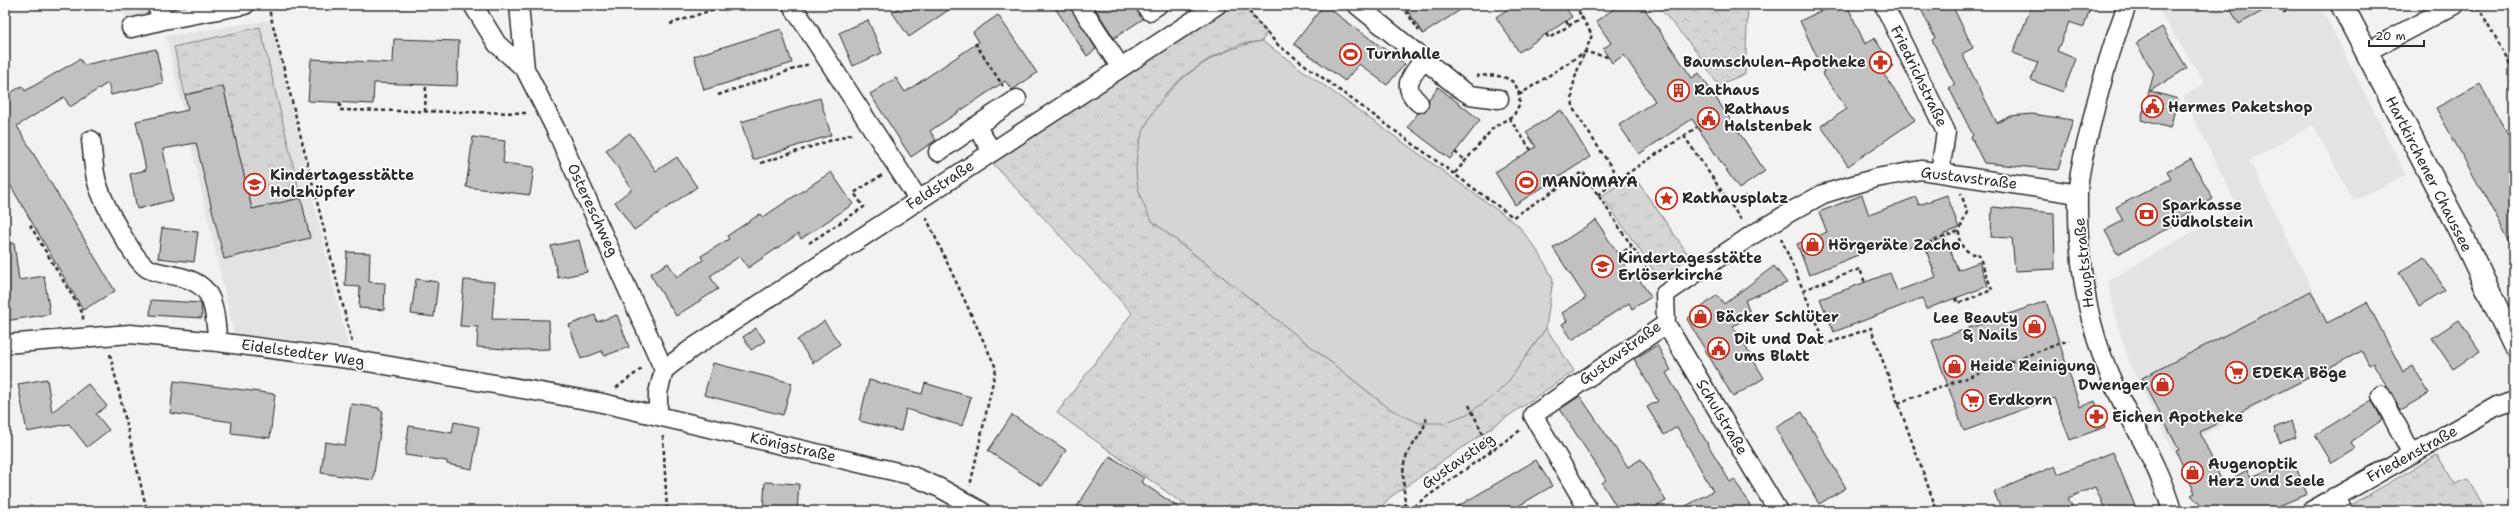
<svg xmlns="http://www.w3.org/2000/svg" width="2519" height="516" font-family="'Shantell Sans',sans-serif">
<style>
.built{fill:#e3e3e3}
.grass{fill:url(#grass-tufts);stroke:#808080}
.forest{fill:url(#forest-crowns);stroke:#808080}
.garden{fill:#d5d5d5;stroke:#808080}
.building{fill:#c1c1c1;stroke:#2b2b2b}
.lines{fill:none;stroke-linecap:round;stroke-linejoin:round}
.minor-casing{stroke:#2b2b2b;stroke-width:21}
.major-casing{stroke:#2b2b2b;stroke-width:25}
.path{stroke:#2b2b2b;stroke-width:2.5;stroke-dasharray:4 3;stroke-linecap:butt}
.minor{stroke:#fff;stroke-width:18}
.major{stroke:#fff;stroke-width:22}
.labels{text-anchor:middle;stroke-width:3.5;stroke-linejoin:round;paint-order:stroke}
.poi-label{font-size:15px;font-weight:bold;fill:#2b2b2b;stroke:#fff;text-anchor:start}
.street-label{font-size:15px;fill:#2b2b2b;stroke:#fff}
</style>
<defs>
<pattern id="grass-tufts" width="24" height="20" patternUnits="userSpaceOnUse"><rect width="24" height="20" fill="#d5d5d5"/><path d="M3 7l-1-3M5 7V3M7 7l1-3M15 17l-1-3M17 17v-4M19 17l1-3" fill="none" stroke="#b7b7b7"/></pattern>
<pattern id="forest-crowns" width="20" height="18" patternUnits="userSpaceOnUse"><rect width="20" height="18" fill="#d5d5d5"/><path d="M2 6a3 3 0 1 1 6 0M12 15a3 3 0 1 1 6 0" fill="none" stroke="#b7b7b7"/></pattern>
</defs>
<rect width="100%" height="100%" fill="#f2f2f2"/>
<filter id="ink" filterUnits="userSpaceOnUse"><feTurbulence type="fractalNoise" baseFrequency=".025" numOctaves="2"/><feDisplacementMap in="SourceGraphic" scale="8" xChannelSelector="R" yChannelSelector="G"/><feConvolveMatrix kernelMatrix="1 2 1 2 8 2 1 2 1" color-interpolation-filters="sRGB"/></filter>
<g filter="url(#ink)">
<path class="built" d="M119,5H232L130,25Z
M2156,5H2320L2406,175L2353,201L2313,125L2249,161L2265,191L2345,360L2173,451L2131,367L2117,323L2108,281L2237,206L2183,96L2205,84Z
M271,20L348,347L234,333L166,36Z"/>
<path class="grass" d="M1223,5H1244L1267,33L1262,41L1241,44L1212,57L1184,76L1166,93L1152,115L1139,142L1152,221L1390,409L1527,355L1546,328L1574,371L1389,498L1378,511H1193L1057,413L1132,313L986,156Z
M260,27L301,198L252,209L223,86L185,95L174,47Z
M1633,175L1690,257L1659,278L1602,196Z
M2437,455L2455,484L2468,479L2483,505L2474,511H2355L2351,505Z"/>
<path class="forest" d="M1657,5H1748L1745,74L1718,85L1697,52Z"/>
<path class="garden" d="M1262,41L1518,225L1541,256L1553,279L1546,328L1508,382L1494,396L1467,414L1444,423H1419L1390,409L1152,221C1101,139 1182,54 1262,41Z"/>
<path class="building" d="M903,5H956L909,37L892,12Z
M1053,5H1070L1096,49L1087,56Z
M1093,5H1134L1143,19L1114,38Z
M1324,5L1405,64L1387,85L1359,64L1345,81L1294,44Z
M1404,5H1468L1423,34Z
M1514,5H1564L1572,17L1519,52L1496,17Z
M1620,5H1642L1692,78L1699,73L1765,171L1739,189L1692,119L1639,154L1619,125L1655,101L1624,55L1612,63L1603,49L1611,43L1596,21Z
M1833,5H1847L1865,44L1874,38L1893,66L1883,73L1915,120L1848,166L1821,126L1847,109L1822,73L1824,72L1800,21Z
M1919,5H1952L1973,48L1962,54L1997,123L2010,116L2032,114L2073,120L2058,170L1984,163L1971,137L1973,135L1949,88L1955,85L1932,40L1935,38Z
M2032,5H2091L2084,27L2069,22L2057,51L2076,59L2063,92L2031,80L2038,62L2013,53Z
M2228,5H2274L2239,24Z
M998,15L1037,73L1012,90L1005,81L930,131L936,140L911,157L870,94L896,78L905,92L979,42L973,32Z
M868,20L882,53L853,66L839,33Z
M2162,27L2187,68L2150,91L2178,99L2170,128L2141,120L2154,73L2136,43Z
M781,29L792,63L704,90L694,56Z
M394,39L459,41L457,86L374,83L373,104L308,101L311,59L393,63Z
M156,49L163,83L111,95L108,83L70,107L64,97L17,126L115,291L83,310L5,176V96L22,86L25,91L80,59L84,65Z
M2480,84L2514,146V249L2436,108Z
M223,86L252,209L301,198L310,238L224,259L196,143L163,149L173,200L137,209L130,174L146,170L136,121L188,110L185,95Z
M1438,87L1480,120L1450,159L1408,127L1418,113L1426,110L1429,99Z
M820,98L831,135L753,160L741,122Z
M1561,110L1590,157L1515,205L1495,172L1536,147L1526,132Z
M630,133L656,171L677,157L697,187L634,230L615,202L632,189L606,150Z
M473,137L505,141L503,163L534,167L530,195L466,187Z
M2191,159L2213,199L2177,219L2179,223L2117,254L2105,230L2123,221L2116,207L2171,179L2167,172Z
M831,172L853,204L801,239L798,234L748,268L740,256L710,276L718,289L676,316L650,274L668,263L677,277L703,260L701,256L729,239L727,236L760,214L763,217Z
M1862,195L1869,215L1916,197L1919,205L1947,195L1959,228L1944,234L1958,270L1979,262L1988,286L1926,309L1922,298L1834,332L1820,299L1890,273L1897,291L1936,277L1925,247L1918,249L1916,244L1899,250L1895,240L1809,275L1797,244L1827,232L1819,212Z
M1992,207L2054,213L2055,269L2015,271L2012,238L1991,237Z
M1596,220L1631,275L1635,273L1651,297L1632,309L1629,303L1572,340L1562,324L1567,321L1562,313L1586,298L1553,248Z
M162,228L198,232L194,262L158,258Z
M579,240L587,272L558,278L551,246Z
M14,243L19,280L44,276L50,314L5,321V244Z
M347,252L370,253L369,282L385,283L384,310L359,308L360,287L345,286Z
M2425,257L2445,290L2419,306L2399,272Z
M1774,266L1787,283L1745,300L1751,316L1733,326L1764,378L1733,397L1687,319L1717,295L1724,304Z
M416,279L438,282L434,317L411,314Z
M464,280L495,282L492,319L549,320L550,349L520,350L477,347L478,327L460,326Z
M2311,291L2327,323L2367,302L2403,372L2413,366L2429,393L2401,410L2373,363L2369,365L2362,351L2200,432L2223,484L2247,470L2251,477L2293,460L2307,494L2267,511H2206L2191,495L2195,493L2176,451L2179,450L2142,378Z
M151,300L201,303L202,318L150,315Z
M2046,301L2080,407L2095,401L2105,427L2070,440L2054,398L1964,431L1932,341Z
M595,315L597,322L617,315L629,347L604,356L602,351L581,359L569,325Z
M2459,320L2480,351L2453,369L2432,338Z
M824,321L840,344L813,363L797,340Z
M756,328L765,341L751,350L743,337Z
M1657,345L1671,370L1666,373L1730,482L1734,479L1753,511H1677L1713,491L1677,427L1664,435L1647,407L1658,401L1634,359Z
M713,363L792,383L783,415L704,395Z
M47,379L52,412L88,384L107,406L96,414L109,430L87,447L69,424L27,432L18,384Z
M869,380L922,394L925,383L971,397L962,426L906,409L901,431L859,421Z
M174,381L275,394L270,438L231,433L232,422L170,413Z
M1580,396L1628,467L1641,459L1666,501L1649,511H1619L1602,483L1606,480L1560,409Z
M2372,400L2382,420L2351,442L2355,449L2332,463L2315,435Z
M351,404L379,408V410L383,411L373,480L321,473L325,442L345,445Z
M1802,412L1846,488L1819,504L1775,427Z
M1012,415L1066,450L1042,486L988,451Z
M2291,421L2296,437L2280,443L2274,428Z
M454,422L479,427L472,469L447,464V461L405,455L409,426L452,433Z
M2113,452L2137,511H2106L2095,487L2068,498L2072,506L2061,511H2002L1994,492L2055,466L2058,474Z
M1110,456L1144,478L1141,482L1184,511H1074Z
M1536,460L1552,486L1510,511H1450Z
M765,482L799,484L797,511H763Z"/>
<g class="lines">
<defs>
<path id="minor" d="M156,5L164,20
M473,5L497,44L525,69
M519,5L525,69L556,130L664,370L658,393V415
M792,5L918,199
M1080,5L1121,68
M1145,5L1149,11L1158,5
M1357,5L1459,88L1470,95L1499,99
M1884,5L1946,132L1940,172
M2127,5C2111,47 2099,89 2089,133C2084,153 2078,175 2078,195C2077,259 2087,327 2114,385C2133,427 2159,465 2172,511
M131,28L164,20L245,5
M2366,52L2454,5
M1419,103C1400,86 1411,76 1424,60
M91,140C93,154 93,169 97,182C102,201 132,258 147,268C155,273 168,274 176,276C217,284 213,307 218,342
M992,151L976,126L1017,99
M938,152L976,126
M5,344L130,334L218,342L356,360L598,402L910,475L940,488L981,511
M664,370L691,349L1217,5
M2381,395L2412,454
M2334,497L2344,511
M1589,511L1533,415L1666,324
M1778,511L1666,324L1665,294L1752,235L1792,211L1823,194L1876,178L1921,170L2078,194
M2311,511L2497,406L2514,400"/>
<path id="major" d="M2342,5L2461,233L2514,345"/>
</defs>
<use href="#minor" class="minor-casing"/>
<use href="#major" class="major-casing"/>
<path class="path" d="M268,5L352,342
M1246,5L1252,16L1279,46L1513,217L1583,172L1654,280
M1402,5L1419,31
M1575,5L1592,35C1583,59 1567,84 1574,110L1619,179L1684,136L1742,221
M2286,5L2284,12L2296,5
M2478,6L2514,72
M2471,10L2480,5
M1566,21L1569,26
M670,24L727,5
M1546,34L1549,38L1583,17
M975,43L1003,86
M1476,76C1492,75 1516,73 1519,95
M718,95L809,64
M340,103V110L528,113
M425,112L426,85
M1509,118L1531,150
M1684,136L1697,127
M1455,152L1466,161
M761,163L854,133
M1455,173L1494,127L1514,115L1520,103L1519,95L1585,52L1608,57
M1553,181L1558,188
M1598,195L1619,179
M1731,205L1749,194
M926,217L996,368L970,486
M30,225L83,314V320
M1781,238L1826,344L1871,328L1937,511
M809,243L864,207L854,193L882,175
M1928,243L1959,231
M1618,255L1632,246
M1803,290L1860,269L1865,283
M1956,298L1958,303L1992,290L1978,253L1972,254C1952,243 1959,230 1967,212L1961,193
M110,354L147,511
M616,388L644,367
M1898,403L2069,340
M1469,405L1491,451
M663,436L667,511
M1405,507C1405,495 1401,471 1405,460C1411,443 1424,435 1427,416
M1387,511L1395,507L1414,506L1522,429"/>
<use href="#minor" class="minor"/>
<use href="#major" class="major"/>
</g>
</g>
<defs>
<symbol id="stadium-ring" viewBox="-11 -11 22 22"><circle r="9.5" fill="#fff" stroke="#c8321e" stroke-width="1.5"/><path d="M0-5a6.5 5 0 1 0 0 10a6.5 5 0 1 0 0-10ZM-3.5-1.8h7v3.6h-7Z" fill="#c8321e"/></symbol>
<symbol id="pharmacy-ring" viewBox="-11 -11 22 22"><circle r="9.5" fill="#fff" stroke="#c8321e" stroke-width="1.5"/><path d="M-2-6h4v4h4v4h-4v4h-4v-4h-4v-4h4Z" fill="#c8321e"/></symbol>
<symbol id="building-ring" viewBox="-11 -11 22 22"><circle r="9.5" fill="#fff" stroke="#c8321e" stroke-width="1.5"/><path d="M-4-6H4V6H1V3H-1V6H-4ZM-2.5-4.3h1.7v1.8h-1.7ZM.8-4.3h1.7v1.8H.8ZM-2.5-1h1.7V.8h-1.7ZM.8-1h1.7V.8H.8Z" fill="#c8321e"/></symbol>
<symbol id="civic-ring" viewBox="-11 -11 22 22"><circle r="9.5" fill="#fff" stroke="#c8321e" stroke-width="1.5"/><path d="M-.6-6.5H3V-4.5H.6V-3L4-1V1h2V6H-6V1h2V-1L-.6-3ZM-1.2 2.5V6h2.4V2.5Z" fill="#c8321e"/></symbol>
<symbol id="school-ring" viewBox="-11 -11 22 22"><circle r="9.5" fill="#fff" stroke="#c8321e" stroke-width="1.5"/><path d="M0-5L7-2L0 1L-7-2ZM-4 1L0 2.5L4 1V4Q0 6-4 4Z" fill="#c8321e"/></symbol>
<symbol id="sight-ring" viewBox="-11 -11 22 22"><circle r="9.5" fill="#fff" stroke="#c8321e" stroke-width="1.5"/><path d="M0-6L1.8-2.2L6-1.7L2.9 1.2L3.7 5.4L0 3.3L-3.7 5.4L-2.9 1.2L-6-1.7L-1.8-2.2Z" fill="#c8321e"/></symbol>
<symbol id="bank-ring" viewBox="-11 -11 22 22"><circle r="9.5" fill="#fff" stroke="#c8321e" stroke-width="1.5"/><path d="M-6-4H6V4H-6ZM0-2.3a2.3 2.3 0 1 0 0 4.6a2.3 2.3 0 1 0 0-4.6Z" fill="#c8321e"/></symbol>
<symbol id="shop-ring" viewBox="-11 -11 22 22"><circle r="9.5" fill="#fff" stroke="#c8321e" stroke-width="1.5"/><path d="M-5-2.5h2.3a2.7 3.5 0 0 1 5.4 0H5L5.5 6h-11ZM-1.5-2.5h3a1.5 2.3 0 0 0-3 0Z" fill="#c8321e"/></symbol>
<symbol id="supermarket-ring" viewBox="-11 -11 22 22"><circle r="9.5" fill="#fff" stroke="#c8321e" stroke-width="1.5"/><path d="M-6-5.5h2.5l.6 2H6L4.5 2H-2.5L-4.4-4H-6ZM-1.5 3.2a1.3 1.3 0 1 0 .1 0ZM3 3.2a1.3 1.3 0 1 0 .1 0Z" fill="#c8321e"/></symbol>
</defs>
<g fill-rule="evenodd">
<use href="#stadium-ring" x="1338" y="42" width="25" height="25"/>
<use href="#pharmacy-ring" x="1868" y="50" width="25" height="25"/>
<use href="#building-ring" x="1666" y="78" width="25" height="25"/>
<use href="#civic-ring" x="2140" y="94" width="25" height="25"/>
<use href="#civic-ring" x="1696" y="106" width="25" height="25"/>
<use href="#stadium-ring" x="1514" y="170" width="25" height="25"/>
<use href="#school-ring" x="242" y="172" width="25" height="25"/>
<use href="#sight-ring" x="1654" y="186" width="25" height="25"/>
<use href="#bank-ring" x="2134" y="202" width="25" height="25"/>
<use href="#shop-ring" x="1800" y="232" width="25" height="25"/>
<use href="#school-ring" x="1590" y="254" width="25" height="25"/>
<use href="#shop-ring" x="1688" y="304" width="25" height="25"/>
<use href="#shop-ring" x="2022" y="314" width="25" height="25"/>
<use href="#civic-ring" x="1706" y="336" width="25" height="25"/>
<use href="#shop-ring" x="1942" y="354" width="25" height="25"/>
<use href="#supermarket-ring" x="2224" y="360" width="25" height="25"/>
<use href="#shop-ring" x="2150" y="372" width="25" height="25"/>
<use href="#supermarket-ring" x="1960" y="388" width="25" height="25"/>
<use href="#pharmacy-ring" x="2084" y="404" width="25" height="25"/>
<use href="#shop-ring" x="2180" y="460" width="25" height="25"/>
</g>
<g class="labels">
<g class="poi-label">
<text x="1366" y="59">Turnhalle</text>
<text x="1866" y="67" text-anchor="end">Baumschulen-Apotheke</text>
<text x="1694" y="95">Rathaus</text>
<text x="2168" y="112">Hermes Paketshop</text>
<text x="1724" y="114">Rathaus<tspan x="1724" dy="17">Halstenbek</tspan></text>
<text x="270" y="180">Kindertagesstätte<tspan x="270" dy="17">Holzhüpfer</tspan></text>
<text x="1542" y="187">MANOMAYA</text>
<text x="1682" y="203">Rathausplatz</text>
<text x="2162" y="210">Sparkasse<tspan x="2162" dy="17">Südholstein</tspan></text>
<text x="1828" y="250">Hörgeräte Zacho</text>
<text x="1618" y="263">Kindertagesstätte<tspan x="1618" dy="17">Erlöserkirche</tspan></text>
<text x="1716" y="322">Bäcker Schlüter</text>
<text x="2018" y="323" text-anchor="end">Lee Beauty<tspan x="2018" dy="17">&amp; Nails</tspan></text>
<text x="1734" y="344">Dit und Dat<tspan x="1734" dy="17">ums Blatt</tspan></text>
<text x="1970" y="371">Heide Reinigung</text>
<text x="2252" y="378">EDEKA Böge</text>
<text x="2148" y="390" text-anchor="end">Dwenger</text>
<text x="1988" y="405">Erdkorn</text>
<text x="2112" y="422">Eichen Apotheke</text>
<text x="2208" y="469">Augenoptik<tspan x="2208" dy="17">Herz und Seele</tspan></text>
</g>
<g class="street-label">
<text transform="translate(1919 76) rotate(64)" y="5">Friedrichstraße</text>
<text transform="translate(2429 174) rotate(63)" y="5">Hartkirchener Chaussee</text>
<text transform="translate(1969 178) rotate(7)" y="5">Gustavstraße</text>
<text transform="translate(940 185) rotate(-33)" y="5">Feldstraße</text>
<text transform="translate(593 210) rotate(65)" y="5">Ostereschweg</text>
<text transform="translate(2084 263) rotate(-96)" y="5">Hauptstraße</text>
<text transform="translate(303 353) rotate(8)" y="5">Eidelstedter Weg</text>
<text transform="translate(1620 353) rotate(-36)" y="5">Gustavstraße</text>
<text transform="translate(1722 417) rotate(59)" y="5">Schulstraße</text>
<text transform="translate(793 447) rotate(13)" y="5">Königstraße</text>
<text transform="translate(2412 454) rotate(-29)" y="5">Friedenstraße</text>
<text transform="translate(1458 461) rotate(-35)" y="5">Gustavstieg</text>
</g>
</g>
<rect width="2519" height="516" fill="none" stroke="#fff" stroke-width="20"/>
<rect x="10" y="10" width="2499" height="496" fill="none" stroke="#2b2b2b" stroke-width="1.5" filter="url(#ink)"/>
<path d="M2369 40v6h55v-6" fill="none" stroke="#2b2b2b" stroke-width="2"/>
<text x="2375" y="40" font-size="12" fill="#2b2b2b" stroke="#ffffff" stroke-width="3" paint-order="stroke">20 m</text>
</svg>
